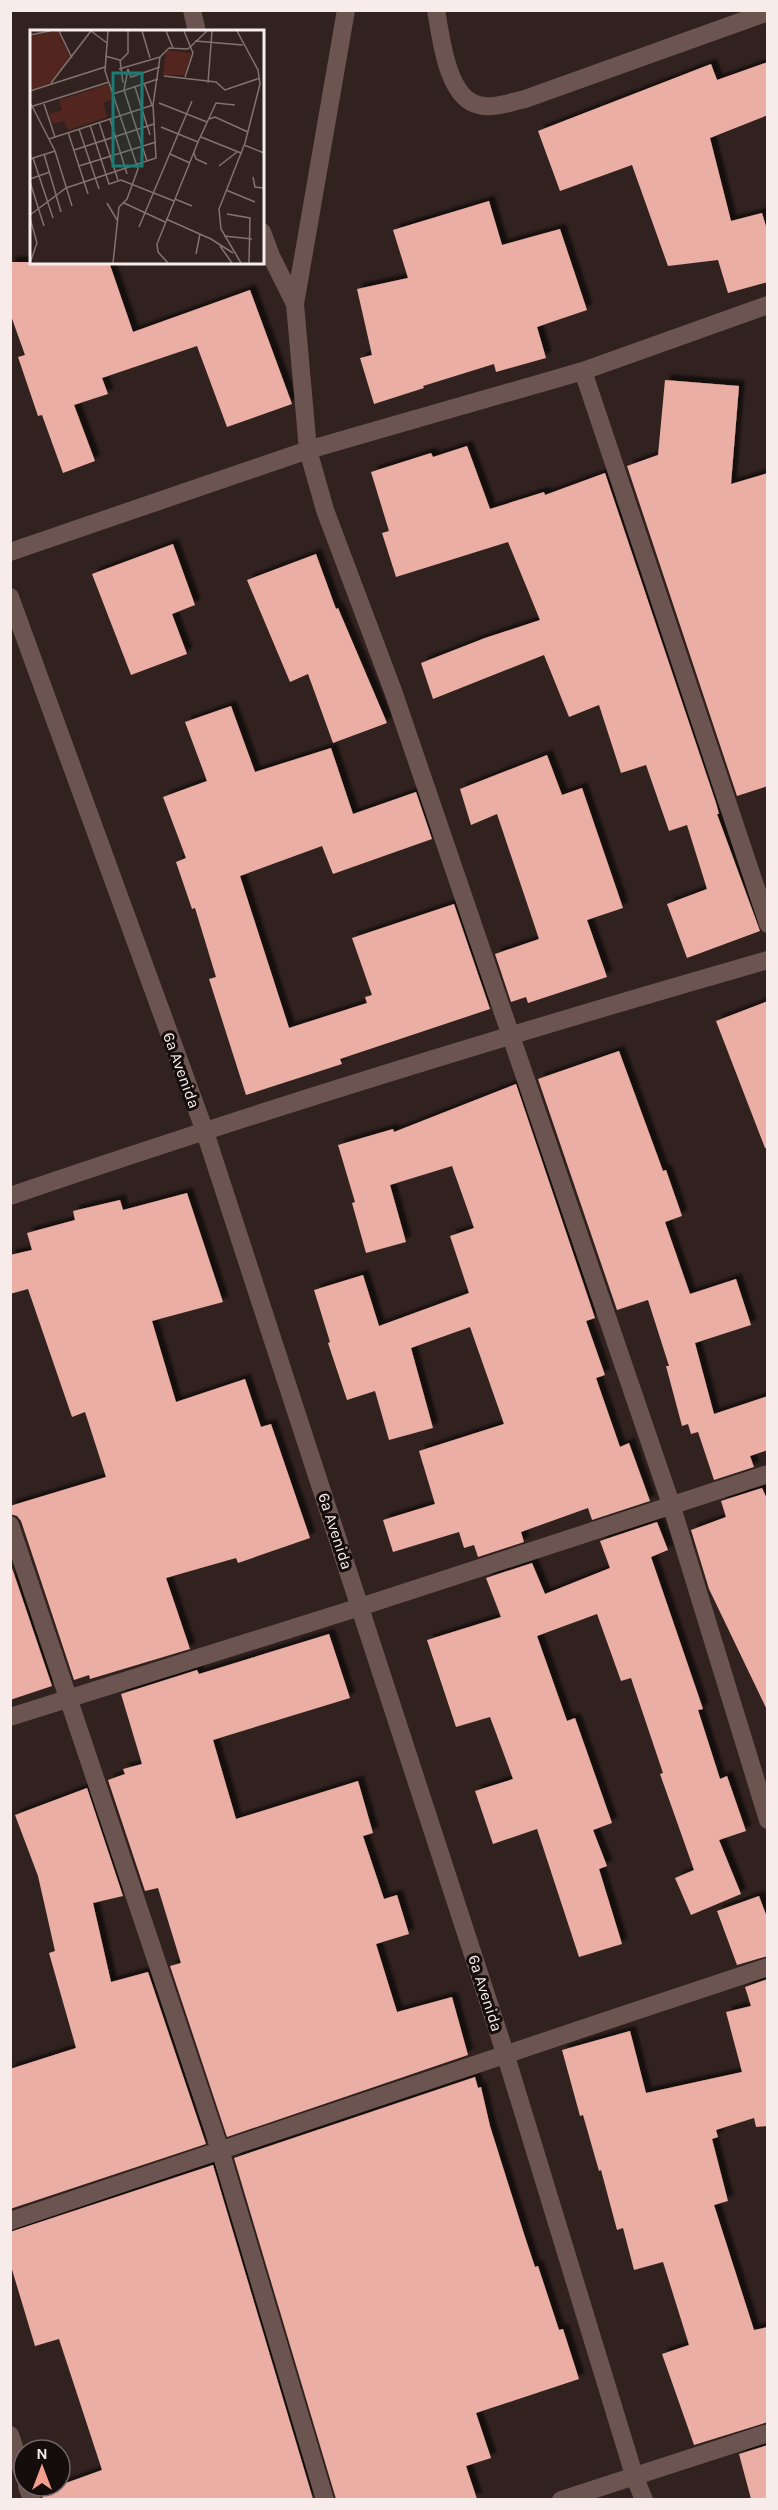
<svg xmlns="http://www.w3.org/2000/svg" width="778" height="2510" font-family="Karla,sans-serif">
<style>
.building{fill:#eaaea4;filter:url(#shadow)}
.lines{fill:none;stroke-linecap:round;stroke-linejoin:round}
.minor{stroke:#6c5550;stroke-width:18}
.labels{text-anchor:middle;stroke-width:6;stroke-linejoin:round;paint-order:stroke}
.street-label{font-size:16px;fill:#f7ecea;stroke:#140d0c}
.inset-road{fill:none;stroke:#807370;stroke-width:1.5}
.view{fill:#1b7c74;fill-opacity:0.15;stroke:#1b7c74;stroke-width:3}
.inset-edge{fill:none;stroke:#f7ecea;stroke-width:3}
</style>
<defs>
<filter id="shadow"><feDropShadow dx="5.5" dy="-5.5" stdDeviation="1.5" flood-color="#0009"/></filter>
</defs>
<rect width="100%" height="100%" fill="#31221f"/>
<path class="building" d="M768,62V115L710,138L731,221L762,213L768,233V282L728,293L718,260L668,266L632,165L560,191L538,131L711,64L717,80Z
M489,201L502,245L560,229L587,310L537,327L546,358L496,372L494,364L423,386L424,388L374,404L360,358L372,355L357,289L408,278L393,230Z
M10,262H109L133,332L250,290L292,404L227,427L197,346L102,378L108,394L74,405L95,461L63,473L42,415L38,416L18,357L25,355L10,313Z
M665,380L739,386L731,484L768,473V786L737,796L627,466L658,455Z
M467,446L490,509L544,492L545,495L605,473L716,803L719,814H717L760,931L687,958L667,904L707,889L687,825L669,831L646,765L621,773L599,705L569,717L544,655L433,699L421,663L485,638L540,620L508,542L396,577L382,533L389,531L371,472L431,453L433,457Z
M173,544L195,605L172,614L187,654L131,675L92,574Z
M316,554L336,609L338,608L387,723L333,743L308,674L290,682L247,580Z
M231,706L255,772L331,748L353,814L416,792L432,839L333,874L322,846L240,876L289,1028L367,1003L365,997L372,995L352,938L454,904L490,1009L340,1059L342,1064L246,1095L209,979L216,977L195,908L192,909L176,862L186,858L163,797L207,781L185,722Z
M547,755L562,795L582,788L623,908L587,920L607,977L528,1003L526,997L511,1002L495,954L539,939L497,814L471,825L460,789Z
M768,1001V1148H765L716,1021Z
M619,1051L663,1171L666,1170L682,1216L665,1222L690,1294L736,1279L751,1325L695,1343L714,1414L768,1396V1450L750,1456L754,1467L714,1480L698,1432L691,1434L688,1424L682,1426L666,1366H669L648,1300L617,1310L538,1079Z
M516,1084L595,1318L586,1321L605,1375L596,1378L620,1447L629,1443L650,1501L592,1520L588,1508L521,1532L524,1542L478,1557L474,1545L464,1548L459,1532L393,1552L383,1520L435,1504L419,1451L504,1424L470,1327L411,1348L433,1428L389,1440L375,1391L347,1400L328,1343L330,1342L314,1290L363,1275L379,1326L469,1293L450,1236L474,1228L452,1166L390,1185L406,1242L366,1253L352,1203L355,1202L338,1145L393,1129L394,1132Z
M187,1193L223,1302L152,1321L176,1402L245,1379L261,1427L271,1424L310,1538L238,1563L236,1558L166,1578L190,1649L90,1679L89,1675L74,1680L21,1521L17,1516L10,1514V1506L106,1477L85,1412L72,1417L28,1289L10,1294V1255L32,1250L27,1233L75,1220L73,1211L120,1200L123,1210Z
M762,1488L768,1501V1712L709,1589L691,1530L726,1517L721,1501Z
M657,1522L668,1550L651,1557L703,1709L698,1710L720,1779L727,1776L746,1831L719,1840L741,1894L691,1915L675,1878L694,1870L660,1774L663,1773L631,1678L621,1681L597,1614L537,1636L567,1721L575,1718L612,1823L593,1830L607,1866L599,1869L622,1944L579,1957L537,1829L493,1844L475,1791L513,1779L490,1717L456,1727L427,1640L501,1617L486,1578L532,1563L545,1594L610,1568L600,1541Z
M10,1562L52,1686L10,1700Z
M329,1634L350,1698L213,1740L236,1819L358,1781L373,1833L363,1836L384,1899L397,1895L409,1934L376,1944L397,2012L452,1997L468,2055L227,2137L170,1966L181,1963L158,1888L145,1891L108,1780L125,1774L123,1769L142,1764L121,1694L197,1670L199,1674Z
M87,1788L123,1896L93,1903L111,1982L148,1972L206,2144L10,2209V2069L76,2048L49,1953L55,1951L38,1876L15,1815Z
M759,1896L768,1920V1956L737,1965L717,1911Z
M768,1979V2126L756,2127L754,2118L716,2130L718,2137L712,2139L728,2201L714,2205L754,2330L768,2327V2422L694,2445L662,2354L689,2345L663,2262L634,2270L623,2228L617,2230L601,2170L599,2171L583,2115L580,2116L562,2050L630,2031L646,2093L742,2072L726,2012L751,2006L745,1987Z
M475,2077L478,2088L481,2087L490,2126L524,2234L535,2267L538,2266L559,2330L563,2329L579,2379L476,2413L491,2458L466,2466L477,2499H336L234,2158Z
M213,2165L313,2499H43L41,2492L102,2470L59,2339L35,2346L10,2263V2232Z
M768,2445V2499H751L739,2454Z"/>
<g class="lines">
<path class="minor" d="M192,10L197,32
M346,10L295,304L308,450L325,510L393,691L671,1504L768,1820
M436,10C441,37 447,99 479,105C493,109 511,102 525,99L768,12
M262,232L271,256L295,304
M583,371L768,924
M10,552L308,450L583,371L768,305
M10,597L204,1129L505,2053L634,2475L644,2500
M10,1196C261,1110 513,1033 768,960
M10,1525L221,2153L325,2500
M10,1717L360,1607L768,1474
M10,2221C264,2138 515,2050 768,1967
M10,2435L24,2476
M27,2486L32,2500
M561,2500L768,2433"/>
</g>
<g class="labels">
<g class="street-label">
<text transform="translate(182 1070) rotate(70)" y="6">6ª Avenida</text>
<text transform="translate(336 1531) rotate(72)" y="6">6ª Avenida</text>
<text transform="translate(486 1993) rotate(72)" y="6">6ª Avenida</text>
</g>
</g>
<g transform="translate(30 30)">
<rect width="234" height="234" fill="#31221f"/>
<path d="M28,1L41,29L19,54L0,60V6ZM136,20L162,23L154,45H133ZM78,54L83,69L73,73L77,87L38,100L34,91L22,94L19,84L32,80L29,70Z" fill="#52251f"/>
<path class="inset-road" d="M29,1L42,28M61,1L77,13M78,1L75,41L108,139L97,169L89,177L83,233M112,1L120,28M136,1L143,18M154,1L163,23L155,47M207,1L228,40L230,54L215,113L189,179L191,199L211,233M0,5L20,1M165,11L213,15M158,19L177,1M75,26L90,30L93,53M130,27L139,18L158,19M90,31L98,23V1M98,39L94,60L117,131M98,39L101,47L130,37M134,46L186,52L195,60L230,48M21,53L61,1M114,53L122,75M178,53L182,1M105,57L120,105M0,61L75,37M83,64L128,49M0,72L25,121L42,176M129,73L177,92M14,74L25,107M0,77L79,52M80,89L97,144M179,89L185,87L218,102M69,92L88,150M60,95L79,154L91,150L144,171M131,97L168,112M49,99L69,159M38,102L58,164M171,107L211,123M19,109L123,75M214,115L234,123M44,120L124,94M164,123L166,129L177,134M14,124L31,182M140,124L160,133M3,128L23,188M0,129L25,121M49,136L126,112M189,136L207,122M223,147L225,157L233,158L234,153M0,149L20,142M0,152L14,196M196,160L225,172M145,169L162,176M77,173L87,190M94,173L135,192M197,184L220,188L219,233M0,185L36,158L126,128L123,75L130,27L89,39M0,188L7,213L0,233M136,189L181,209L203,223M109,197L162,71M194,206L222,209M190,216L202,233M166,224L170,204M138,233L128,222L127,214L168,112L186,73L205,75"/>
<path class="view" d="M83,43H112V136H83Z"/>
<rect width="234" height="234" class="inset-edge"/>
</g>
<rect width="778" height="2510" fill="none" stroke="#f7ecea" stroke-width="24"/>
<g transform="translate(42 2468)"><circle r="28" fill="#140d0c" stroke="#6f6665" stroke-width="1.5"/>
<path d="M0-4.5L10 22L0 15L-10 22Z" fill="#f59d8f"/>
<text y="-9" font-size="16" font-weight="bold" text-anchor="middle" fill="#f7ecea">N</text>
</g>
</svg>
